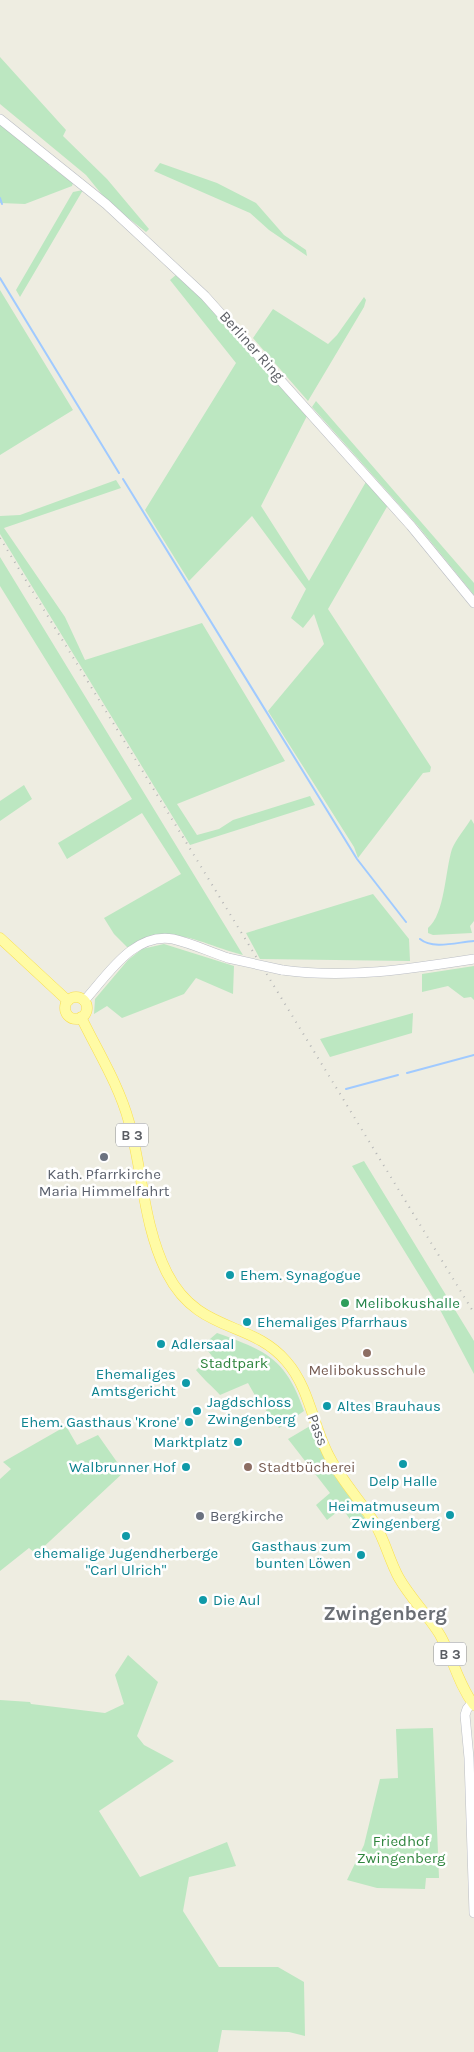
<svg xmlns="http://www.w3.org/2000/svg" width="474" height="2052" font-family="Karla,sans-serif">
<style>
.green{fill:#bce7c1}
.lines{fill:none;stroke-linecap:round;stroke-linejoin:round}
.stream{stroke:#a0caff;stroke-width:2}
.secondary-casing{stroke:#babdc4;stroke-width:10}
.primary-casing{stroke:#fadf4e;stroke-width:11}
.secondary{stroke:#fff;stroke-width:9}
.primary{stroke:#fffba5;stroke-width:10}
.rail{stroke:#b5b6b6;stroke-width:2;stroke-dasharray:1 6;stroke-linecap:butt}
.secondary-bridge-casing{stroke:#babdc4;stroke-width:10;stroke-linecap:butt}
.secondary-bridge{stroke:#fff;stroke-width:9}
.worship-dot{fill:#6b7280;stroke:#fff;stroke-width:2}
.culture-dot{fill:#0f9aa8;stroke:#fff;stroke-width:2}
.leisure-dot{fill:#2e9e5b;stroke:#fff;stroke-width:2}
.education-dot{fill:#8d6e63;stroke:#fff;stroke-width:2}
.labels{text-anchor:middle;stroke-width:5;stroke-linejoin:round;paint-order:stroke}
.shield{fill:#fff;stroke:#8c8e92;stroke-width:1}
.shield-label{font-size:14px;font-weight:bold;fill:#5a5d63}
.street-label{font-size:15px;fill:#5a5d63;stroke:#fff}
.worship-label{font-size:15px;fill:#5b616d;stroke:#fff}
.culture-label{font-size:15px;fill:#0d838f;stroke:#fff;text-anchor:start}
.leisure-label{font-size:15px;fill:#27864d;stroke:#fff;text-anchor:start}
.park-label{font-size:15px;fill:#2f853e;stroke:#fff}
.education-label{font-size:15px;fill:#785e54;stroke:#fff}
.district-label{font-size:20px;font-weight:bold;fill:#6b6f75;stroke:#fff}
</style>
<rect width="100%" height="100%" fill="#eeede1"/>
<path class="green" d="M0,57L66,130L63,136L107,179L149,229L146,232L108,202L86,175L0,104Z
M0,123L50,162L49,165L73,183L72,186L25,204L0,203Z
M160,163L217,183L256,203L284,235L306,250L307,256L269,230L250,213L154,171Z
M83,190L20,297L16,290L73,192Z
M177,274L219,315L308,414L261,506L309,581L367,480L388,505L328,609L431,767L430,772L423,773L358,858L354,847L268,711L324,644L314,614L303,628L291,618L306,589L252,516L189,581L145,510L236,363L170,280Z
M0,290L73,410L0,455Z
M364,297L366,300L364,307L308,401L253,338L273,309L328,344L337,335Z
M316,401L474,583V595L418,526L312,407Z
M116,480L121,488L4,528L65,617L85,660L202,623L285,761L177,804L197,835L219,829L233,820L310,796L315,805L190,845L0,534V516L20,515Z
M0,557L243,955C199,944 171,921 128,948L114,934L104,918L181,874L142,813L67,859L58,843L132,799L0,586Z
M24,785L32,799L0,821V801Z
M471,819L474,824V921L470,926L472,933L433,935L428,933V928C445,914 445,871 452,849C456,839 465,829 471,819Z
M373,894L409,939L410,961L260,959L246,933Z
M164,944L234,966L233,994L196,978L184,994L122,1018L107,1006L94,1014L95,999L128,960L142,949Z
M474,966V1000L471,997L464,998L448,986L422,992V974Z
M413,1013L412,1033L330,1057L320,1039Z
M364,1161L474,1341V1374L437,1304L352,1166Z
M217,1333C267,1351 286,1359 304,1411L279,1428L263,1406H261L248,1383L220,1395C212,1386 204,1380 196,1370L212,1356L203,1345Z
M66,1426L77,1445L98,1435L124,1472L36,1554L29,1548L0,1571V1479L11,1469L3,1462Z
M310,1426L331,1471L368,1523L357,1529L342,1508L327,1520L316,1505L330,1493L288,1439Z
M128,1655L158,1682L137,1736L144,1745L174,1761L99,1811L140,1877L227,1842L236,1866L189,1877L183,1911L219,1967H278L304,1982L305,2036L289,2032L222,2030L218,2052H0V1700L30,1702L31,1704L105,1713L124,1704L115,1675Z
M433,1728L439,1878H426L425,1889L377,1888L347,1880L364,1845L380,1779L398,1778L396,1729Z"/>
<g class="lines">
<path class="stream" d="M0,198L2,204
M0,278L119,473
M123,479L357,859L406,922
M420,939C433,950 458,942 474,941
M407,1073L474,1055
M346,1089L398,1075"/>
<defs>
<path id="secondary" d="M0,119L106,204L205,296L411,526L474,603
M282,970C347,979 410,969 474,959
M84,1001C107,976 133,932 173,939C191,943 210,952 228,958
M472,1703L467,1709L465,1715L469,1758L474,1913"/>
<path id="primary" d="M0,938L68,1001
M65 1008a11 11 0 1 1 22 0a11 11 0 1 1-22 0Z
M81,1017C98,1052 119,1085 129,1122C143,1172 143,1225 167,1273C198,1334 251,1320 286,1361C310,1388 313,1427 330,1458C342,1481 360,1500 374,1522C385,1540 389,1560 399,1578C411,1599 428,1615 440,1635C453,1658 458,1684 474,1705"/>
</defs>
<use href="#secondary" class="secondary-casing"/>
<use href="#primary" class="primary-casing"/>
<use href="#secondary" class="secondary"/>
<use href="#primary" class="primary"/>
<path class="rail" d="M0,538L474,1313"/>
<defs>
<path id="secondary-bridge" d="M228,958L282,970"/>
</defs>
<use href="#secondary-bridge" class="secondary-bridge-casing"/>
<use href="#secondary-bridge" class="secondary-bridge"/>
</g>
<g class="worship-dot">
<circle cx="104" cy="1157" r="5"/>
<circle cx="200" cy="1516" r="5"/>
</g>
<g class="culture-dot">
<circle cx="230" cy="1275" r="5"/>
<circle cx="247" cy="1322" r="5"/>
<circle cx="161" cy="1344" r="5"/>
<circle cx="186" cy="1383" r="5"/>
<circle cx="327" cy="1406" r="5"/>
<circle cx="197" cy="1411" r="5"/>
<circle cx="189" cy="1422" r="5"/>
<circle cx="238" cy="1442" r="5"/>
<circle cx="403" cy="1464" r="5"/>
<circle cx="186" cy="1467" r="5"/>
<circle cx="450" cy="1515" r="5"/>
<circle cx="126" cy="1536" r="5"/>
<circle cx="361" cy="1555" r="5"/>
<circle cx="203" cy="1600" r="5"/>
</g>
<circle class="leisure-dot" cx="345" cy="1303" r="5"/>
<g class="education-dot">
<circle cx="367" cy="1353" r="5"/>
<circle cx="248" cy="1467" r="5"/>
</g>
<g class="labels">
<g class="shield">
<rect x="116" y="1123.5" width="32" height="23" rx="4"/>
<rect x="434" y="1642.5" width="32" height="23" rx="4"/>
</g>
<g class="shield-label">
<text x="132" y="1140">B 3</text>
<text x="450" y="1659">B 3</text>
</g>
<g class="street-label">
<text transform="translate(252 346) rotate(48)" y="5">Berliner Ring</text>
<text transform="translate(318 1430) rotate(69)" y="5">Pass</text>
</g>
<g class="worship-label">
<text x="104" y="1179">Kath. Pfarrkirche<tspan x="104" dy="17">Maria Himmelfahrt</tspan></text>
<text x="210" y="1521" text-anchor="start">Bergkirche</text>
</g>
<g class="culture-label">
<text x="240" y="1280">Ehem. Synagogue</text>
<text x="257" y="1327">Ehemaliges Pfarrhaus</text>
<text x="171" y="1349">Adlersaal</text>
<text x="176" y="1379" text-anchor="end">Ehemaliges<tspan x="176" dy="17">Amtsgericht</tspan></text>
<text x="207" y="1407">Jagdschloss<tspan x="207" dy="17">Zwingenberg</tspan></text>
<text x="337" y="1411">Altes Brauhaus</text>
<text x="179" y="1427" text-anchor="end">Ehem. Gasthaus 'Krone'</text>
<text x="228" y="1447" text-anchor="end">Marktplatz</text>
<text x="176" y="1472" text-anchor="end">Walbrunner Hof</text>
<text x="403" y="1486" text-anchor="middle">Delp Halle</text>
<text x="440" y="1511" text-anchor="end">Heimatmuseum<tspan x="440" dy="17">Zwingenberg</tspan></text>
<text x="351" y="1551" text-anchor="end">Gasthaus zum<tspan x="351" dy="17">bunten Löwen</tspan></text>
<text x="126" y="1558" text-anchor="middle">ehemalige Jugendherberge<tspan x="126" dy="17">"Carl Ulrich"</tspan></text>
<text x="213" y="1605">Die Aul</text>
</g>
<g class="leisure-label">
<text x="355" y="1308">Melibokushalle</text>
</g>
<g class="park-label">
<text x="234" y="1368">Stadtpark</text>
<text x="401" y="1846">Friedhof<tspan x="401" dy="17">Zwingenberg</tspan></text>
</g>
<g class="education-label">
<text x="367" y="1375">Melibokusschule</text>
<text x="258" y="1472" text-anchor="start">Stadtbücherei</text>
</g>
<g class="district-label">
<text x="385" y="1620">Zwingenberg</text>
</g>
</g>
</svg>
